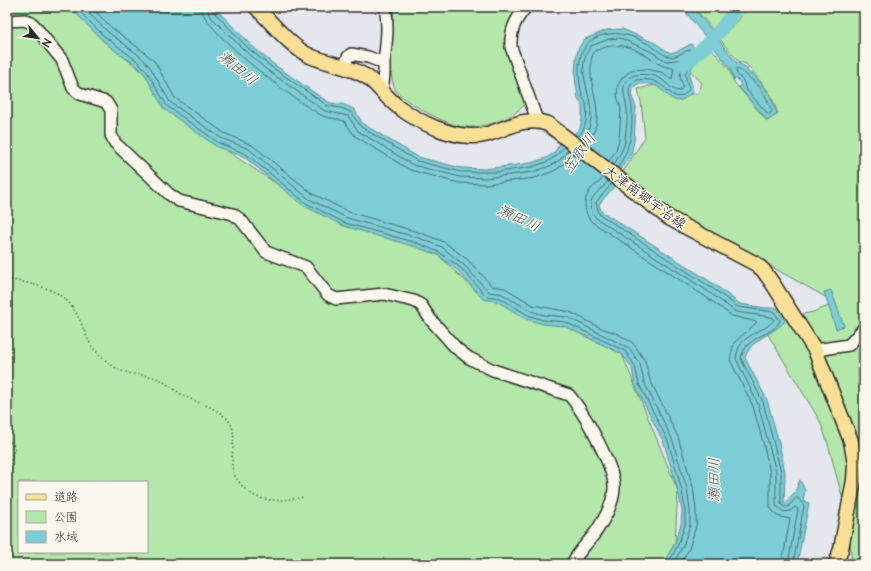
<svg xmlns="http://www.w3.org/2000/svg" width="871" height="571" font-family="'Architects Daughter','Klee One',sans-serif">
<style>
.green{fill:#b3e8aa;stroke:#6f8a6a;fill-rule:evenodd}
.water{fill:#7ccdd6;stroke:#5c8c92}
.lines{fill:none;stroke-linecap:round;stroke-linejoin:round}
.shore{stroke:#4b6c6f;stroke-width:1}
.river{stroke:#7ccdd6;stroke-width:14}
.minor-casing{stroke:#2b2b2b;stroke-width:14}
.major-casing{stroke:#2b2b2b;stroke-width:17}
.path{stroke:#2b2b2b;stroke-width:1.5;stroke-dasharray:1 3;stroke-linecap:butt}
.minor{stroke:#fbf7ec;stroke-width:11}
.major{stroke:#fadf96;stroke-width:14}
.labels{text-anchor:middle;stroke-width:3;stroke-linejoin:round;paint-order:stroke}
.street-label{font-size:14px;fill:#2b2b2b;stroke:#fbf7ec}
.water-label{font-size:15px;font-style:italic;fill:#435c5e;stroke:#fbf7ec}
</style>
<rect width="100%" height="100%" fill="#e5e7ee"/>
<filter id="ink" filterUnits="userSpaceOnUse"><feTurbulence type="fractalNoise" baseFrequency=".025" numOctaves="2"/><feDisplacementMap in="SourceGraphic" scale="8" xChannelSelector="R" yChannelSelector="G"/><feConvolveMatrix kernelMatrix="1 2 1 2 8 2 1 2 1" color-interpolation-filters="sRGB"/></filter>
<g filter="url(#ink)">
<path class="green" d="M7,7H76L101,39L144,73L188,125L280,186L438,255L478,293L564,326L622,354L678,491L675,543L663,564H7ZM19,482H147V552H19Z
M394,7H522L504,41L525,104C511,120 485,128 464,127C451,127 401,101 395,89C387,73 393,27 394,7Z
M694,7H728L719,25L713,30Z
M746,7H864V564H852L849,531L843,500L828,444L820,421L761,323L813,312L836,303L674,212L623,172L645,137L641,102L638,89L663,83L682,94H698L702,83L689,70L710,47L729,69L734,82L767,121L778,114L771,95L750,68L746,64L738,61L719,38L738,21Z"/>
<path class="water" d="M70,7H214L251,45L272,63L316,94L330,103L342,104L354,109L363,124L418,157L461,168L485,169L531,163L546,158L554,153L559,145L574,134L580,128L582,120V105L578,98L575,77L576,57L579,47L585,39L607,30L622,29L655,43L670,53L678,51L691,44L701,57L692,67L689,76L692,85L693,91C675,111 671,95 656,86C651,83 643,84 637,84L633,88L632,97L636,107L634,142L630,158L624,164L616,185L599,204L601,211L714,284L740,304L766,308H777L785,321C773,335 750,339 745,358L767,400L779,443L785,472L784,504L795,492L800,480L805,490L803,501L809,503L797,564H663L675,543L681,524L682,511L678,491L664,443L635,385L632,368L622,354L564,326L543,324L526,319L498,302L483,299L458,271L438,255L416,247L344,226L304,206L244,157L217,147L164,109L144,73L134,63L119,54L101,39Z
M688,7H693L736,62L748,68L747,70L750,74L752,73L770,95L777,114L768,121L739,87L741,84L736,78L734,80L730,68L684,10Z
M831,290L844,326L836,329L824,292Z"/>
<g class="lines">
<path class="shore" d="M75,7L104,36L136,60L146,70L167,106L219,143L246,154L306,203L345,223L417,243L439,252L461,268L486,296L500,298L528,315L543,320L565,322L625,351L635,366L639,384L668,441L682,490L685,510V525L678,545L668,564
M82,7L108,32L140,56L150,67L170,102L221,138L249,149L309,199L347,218L419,238L442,247L464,265L489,292L502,294L531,311L544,315L567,317L629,348L640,364L644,382L672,439L687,489L690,510V525L683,546L673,564
M91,7L112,28L144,52L155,62L175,98L224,133L252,145L313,194L349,212L421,233L444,242L468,260L492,286L505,288L533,305L570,312L601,328L618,334L633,343L645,361L650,380L678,437L693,487L696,509V526L689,549L680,564
M201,7C201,30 300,105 323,116C330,119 337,118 344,121L355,136L410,170L459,183L486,184L535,178L554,171L564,164L573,154
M207,7L209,15L245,51L267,70L325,111L348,116L358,131L413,165L460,177L485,178L533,172L550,166L560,160L568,150
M212,7L213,11L248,48L270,66L328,106L341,108L351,112L361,127L417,161L461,172H498L532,167L547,162L556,156L564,147
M739,69L758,85L766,97L772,111L770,114H768L745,88L744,82L737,74L736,69Z
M578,137C582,132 585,128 586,121C587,116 587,108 586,103C585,100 582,98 582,95C576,68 576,37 610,34C624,32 641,39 653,47C658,50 662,55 668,56C677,59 683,50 691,50L695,57L685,74L689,89C677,107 668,88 658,83C652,79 642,79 636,80C624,89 631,97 632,108C632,119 632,133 629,143C627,153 622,159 618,168
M582,140C608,109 568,75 591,46L609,39L620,38L650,51L666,61L684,59L680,76L683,87L680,91C670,91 668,82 659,78C652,74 642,74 634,75C618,84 625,95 627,108C628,118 626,130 625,140C624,150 618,156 614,165
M586,144C609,117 589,95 591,66C591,61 591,56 595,51C615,42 629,44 648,57C657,63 663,67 674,68L672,79L661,72L646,69L632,70L622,78L618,85L617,96L621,109L619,140L616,150L609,161
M603,177C601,182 598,183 594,186C583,196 582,211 592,222L706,297L732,316L757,322L734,343L730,360L753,406L764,446L770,473V507L777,516L790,519L782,564
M608,181C600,193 581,199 596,218L709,292L736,312L771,317L774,319C768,333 738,331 736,359L758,404L776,472V506L784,512L790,511L795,507L798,509L788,564
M612,184L596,202L599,214L712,288L738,307L774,312L780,320C774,337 745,334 741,359L763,402L781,472V504L784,507H788L797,497L804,506L793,564"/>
<path class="river" d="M684,64C704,49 724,29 736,7"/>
<defs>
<path id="minor" d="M526,7C515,20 510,31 511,47L537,120
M7,21L25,20L33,24L62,60L73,88L80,94L106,102L111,110V135L115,143L169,194L179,201L233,214L241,220L266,252L306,267L328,295L336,299L384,294L414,301L421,305L431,320L456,348L469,358L493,370L569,395C583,411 615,467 614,488C614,501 606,516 599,527C591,541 579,549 572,564
M344,67L348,57L351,54L368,57L384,63
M381,90C385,80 384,73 384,63C386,44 389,26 385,7
M815,350L849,345L864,328"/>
<path id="major" d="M256,7C271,22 291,47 310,56C329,64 350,66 367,77C379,86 388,100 400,108C419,122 446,135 470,136C498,138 518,113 548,124L669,218L756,264L763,270L773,284L815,350L851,441L855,464L854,480L841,549L836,564"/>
</defs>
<use href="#minor" class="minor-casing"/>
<use href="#major" class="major-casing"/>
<path class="path" d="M7,279C27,283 51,286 66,300C79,311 83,331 91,345C96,353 105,360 113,366C127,376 137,373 153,377C164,380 174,390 184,396C197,403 213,406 224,416C239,428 232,445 232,461C232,471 234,476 240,483C256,505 280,501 304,497
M7,440H9L15,447L7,473
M7,509L10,541L9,564"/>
<use href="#minor" class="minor"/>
<use href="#major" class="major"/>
</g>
</g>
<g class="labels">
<g class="street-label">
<text transform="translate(645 197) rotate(36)" y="5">大津南郷宇治線</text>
</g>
<g class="water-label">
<text transform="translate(238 68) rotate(40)" y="5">瀬田川</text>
<text transform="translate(579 153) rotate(-54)" y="5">笠取川</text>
<text transform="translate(519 218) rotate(25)" y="5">瀬田川</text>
<text transform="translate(714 480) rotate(-90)" y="5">瀬田川</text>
</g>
</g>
<rect width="871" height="571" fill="none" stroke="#fbf7ec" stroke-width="24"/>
<rect x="12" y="12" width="847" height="547" fill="none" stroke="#2b2b2b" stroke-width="1.5" filter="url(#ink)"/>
<rect x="18" y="481" width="130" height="72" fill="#fbf7ec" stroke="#a8a59f"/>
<rect x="26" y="494" width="20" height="6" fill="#fadf96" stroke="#a8a59f"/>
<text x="54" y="501" font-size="12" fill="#2b2b2b">道路</text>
<rect x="26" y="511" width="20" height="12" fill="#b3e8aa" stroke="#a8a59f"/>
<text x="54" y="521" font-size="12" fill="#2b2b2b">公園</text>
<rect x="26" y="531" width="20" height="12" fill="#7ccdd6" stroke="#a8a59f"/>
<text x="54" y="541" font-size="12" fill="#2b2b2b">水域</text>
<g transform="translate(38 38) rotate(119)" stroke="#fbf7ec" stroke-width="3" paint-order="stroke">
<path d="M0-3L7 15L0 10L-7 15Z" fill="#2b2b2b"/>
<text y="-6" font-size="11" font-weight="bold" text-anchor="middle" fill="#2b2b2b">N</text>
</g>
</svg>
